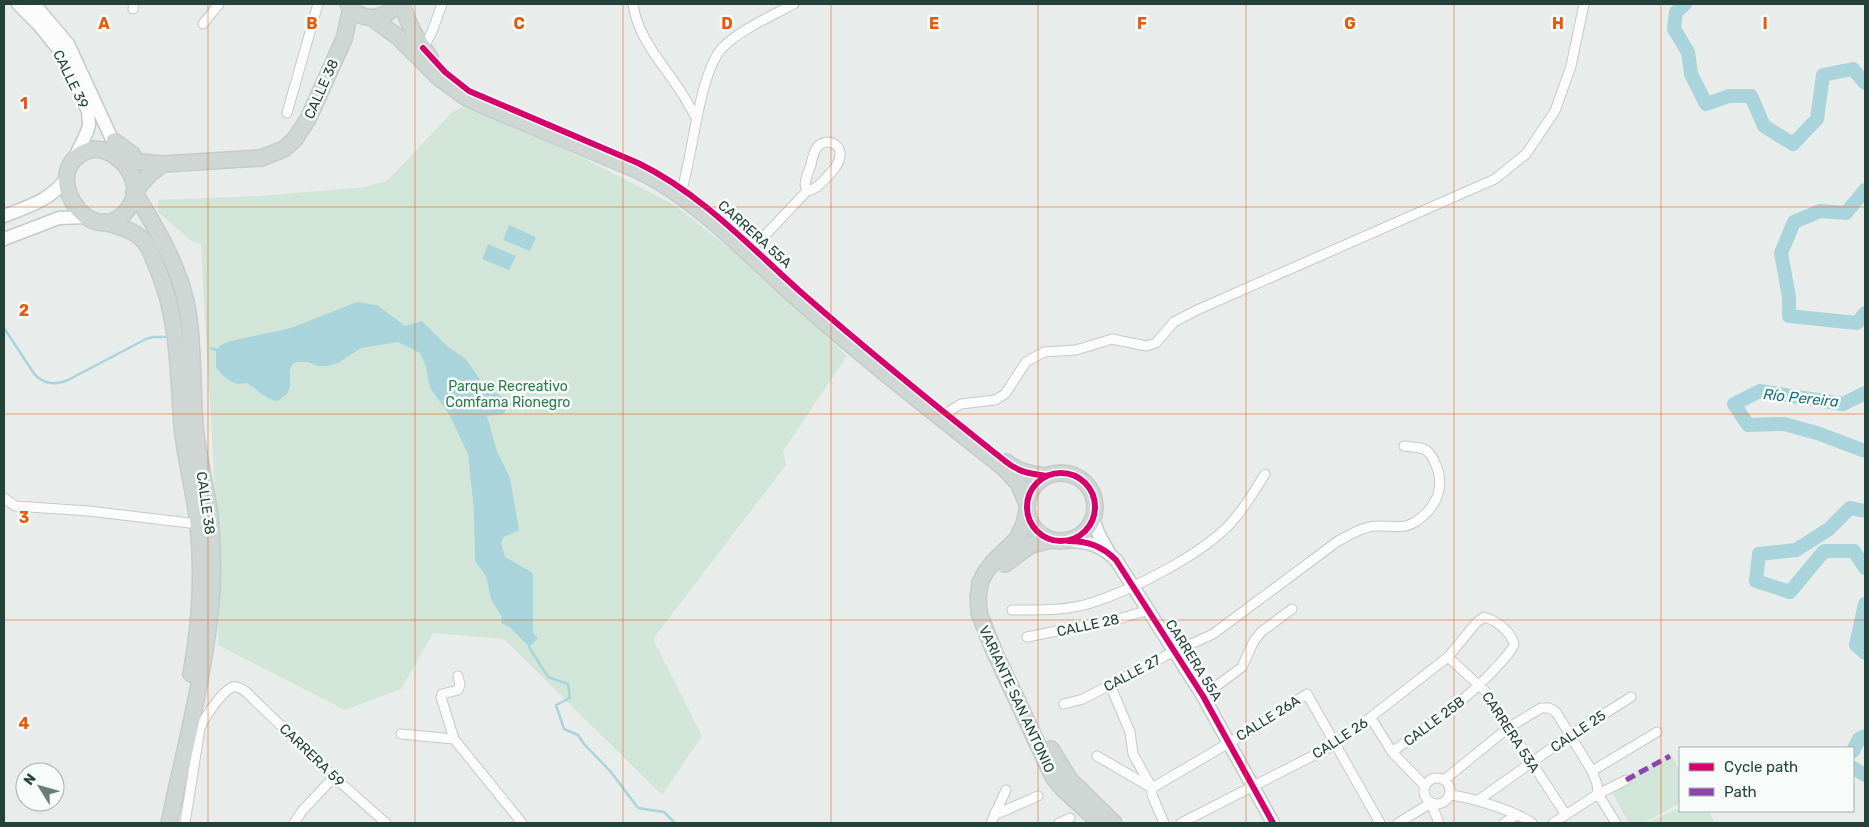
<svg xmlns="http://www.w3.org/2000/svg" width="1869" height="827" font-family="Rubik,sans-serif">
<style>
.green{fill:#d1e6d8}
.water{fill:#a9d4db}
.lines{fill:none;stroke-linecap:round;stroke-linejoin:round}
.stream{stroke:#a9d4db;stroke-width:2.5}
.river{stroke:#a9d4db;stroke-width:14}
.street-casing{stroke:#c5cac8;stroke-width:11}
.secondary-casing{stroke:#c3cbc8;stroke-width:15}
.primary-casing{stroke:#c3ccc9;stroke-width:18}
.street{stroke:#fcfcfc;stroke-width:9}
.secondary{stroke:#fcfcfc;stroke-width:12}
.primary{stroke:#cfd7d5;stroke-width:15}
.quiet{stroke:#8e44ad;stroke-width:5;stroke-dasharray:10 5;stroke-linecap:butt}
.cycleway-casing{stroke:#f7fbf9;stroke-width:9}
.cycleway{stroke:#d6006c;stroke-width:6}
.grid{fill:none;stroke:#e8590c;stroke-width:1;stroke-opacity:0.55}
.labels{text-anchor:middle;stroke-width:5;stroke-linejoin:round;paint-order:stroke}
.street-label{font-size:14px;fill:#24423a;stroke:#f7fbf9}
.park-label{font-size:14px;fill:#2d7a4b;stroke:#f7fbf9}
.water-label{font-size:15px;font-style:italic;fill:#1c6f80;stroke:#f7fbf9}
.grid-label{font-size:16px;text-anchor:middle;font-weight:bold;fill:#e8590c;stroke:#f7fbf9;stroke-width:5;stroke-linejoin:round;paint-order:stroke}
</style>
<rect width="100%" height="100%" fill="#e8edeb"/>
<path class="green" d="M462,107L512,126L587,160L673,204L754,268L847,356L783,451L786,465L653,639L702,736L662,795L504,639L433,633L401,689L345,710L218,645C220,511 207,378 201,244L191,241L158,212V200L258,196L365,187L388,180L452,112Z
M1671,754L1680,771V803L1644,823H1629L1610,789Z
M1680,808V811H1709L1714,823H1649V822Z"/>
<path class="water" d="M509,225L536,237L530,251L503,240Z
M488,244L516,256L509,270L482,259Z
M357,302L377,305L405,326L422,321L449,348L465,358L484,385L512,403L503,414L487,416L497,451L510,478L519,530L504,537L501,542L505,557L533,573V633L538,638L529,647L510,627L501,623L502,617L491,599L486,576L475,561L474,509L468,454L449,414L430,388L426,367L420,353L398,342L361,348L338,363L328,366H317L308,362H297L293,364L290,370V387L287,394L278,401C265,400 258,389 247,383L237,384L230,381L222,375L216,367V350L221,345L231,341L291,328Z"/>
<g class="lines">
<path class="stream" d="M4,328L35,375C46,385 55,385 68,380L146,339L153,337H165
M211,348L216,350
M529,647L548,677L568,684L570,698L556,705L564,729L578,735L584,744L611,772L638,808L664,812L675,823"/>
<path class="river" d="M1685,4L1676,12L1674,29L1688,52L1691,74L1706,104L1729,96H1751L1764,126L1793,144L1817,119L1823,75L1853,69L1865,83
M1865,190L1846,213L1820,211L1794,222L1781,253L1789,297V316L1857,323L1865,313
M1865,393L1843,404L1760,391L1734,404L1748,425L1784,424L1817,433L1865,451
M1865,511L1850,508L1829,529L1796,550L1759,554L1756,581L1790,592L1824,551H1854L1865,568
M1865,604L1856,645L1865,653
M1853,751L1859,739L1865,736
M1853,768L1865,775"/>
<defs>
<path id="street" d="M633,4C638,40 665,66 683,95C688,103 692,111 697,119
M133,9L134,4
M203,24L219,4
M423,48L432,32L442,4
M287,113L318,4
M682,189C693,154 699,72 723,47C740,30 773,15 794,4
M753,248L807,191C815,190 821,184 826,178C832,172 840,164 840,155C841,143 826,138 818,146C814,151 812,159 811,165C808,173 802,184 807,191
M947,415L951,410L961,404L995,400L1005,394L1026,362L1044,352L1076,350L1112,339L1146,346L1156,343L1174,322L1197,310L1495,179L1526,154L1555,111L1571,66L1584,4
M4,498L15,506L89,511L198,524
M1012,610C1038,610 1066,611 1091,603C1132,590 1201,555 1230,524C1244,509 1254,492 1265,474
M1027,637L1122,618L1149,610
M1448,657L1485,691L1566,815
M1110,685L1130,732L1133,754L1152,788V795L1164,823
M1203,696L1242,667L1254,641L1261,632L1292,609
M1064,704L1083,699L1165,656L1213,634L1338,541C1350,535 1364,526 1377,526C1391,525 1402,530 1415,522C1437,508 1446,486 1435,463C1433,458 1430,453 1426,450C1421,447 1410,447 1404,446
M1371,718L1392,752L1424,785
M401,734L454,739L441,697L442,694L458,690L460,685L458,676
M454,739L522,823
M1097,756L1152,788L1244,734L1307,694L1380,823
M1592,771L1657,732
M1424 791a13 13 0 1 1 26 0a13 13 0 1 1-26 0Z
M1444,780L1508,728L1541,708H1549L1556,712L1592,771L1597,784L1598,794L1616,823
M1449,795C1471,797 1515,811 1532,823
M1477,801L1569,736L1631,697
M995,812L999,813L1038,796
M185,823L200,728C204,718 223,690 233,687C238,686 241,689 245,691L334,777L386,823
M294,823L302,811L334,777
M991,823L1006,790
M1059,823L1070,818
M1181,823L1336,744L1448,657L1476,623L1484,617C1496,620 1512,632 1514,645C1509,655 1500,663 1492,672C1463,703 1426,727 1392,752
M1398,823L1431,803L1439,823
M1504,823L1517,815
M1553,823L1598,794L1626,780"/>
<path id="secondary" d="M18,4L39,25L60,51L88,111L89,125L87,132L72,163
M34,4L68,44L117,150
M4,216C29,206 49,201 66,179
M4,239L59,218L86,217
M1093,519L1099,535L1108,551
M1068,541C1088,541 1102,546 1116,560L1203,696L1273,823"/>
<path id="primary" d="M348,4C360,23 384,21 397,4
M402,4C408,24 417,41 430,57
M372,18L398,37L439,78L468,99L637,170C697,199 750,256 799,300C865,359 935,413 1004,468L1018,483L1027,504
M114,141L133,155
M93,149C122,149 147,185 128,209C91,257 32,165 93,149Z
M121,160L163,164L261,158L284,149L295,139L308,119L344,39L351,8
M163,164L149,175L134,192C155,226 177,262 186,302C194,340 192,387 195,427C198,457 206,486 210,516C212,540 213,565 212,588C207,668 185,746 169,823
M104,222C119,227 137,230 147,245C151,251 153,258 156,265C179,316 178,371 182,425C185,458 194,490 198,523C203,572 200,626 191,674
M1006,462C1019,472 1031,474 1047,476
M1027 507a34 34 0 1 1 68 0a34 34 0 1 1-68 0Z
M1027,511L1024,524L1017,539L993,562L985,573L980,583L978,598L979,613L994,651L1053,777L1063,789L1100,823
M1005,564L1031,545L1051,540
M1051,749L1070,780L1114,823"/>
</defs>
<use href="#street" class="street-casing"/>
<use href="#secondary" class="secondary-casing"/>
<use href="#primary" class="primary-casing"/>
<use href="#street" class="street"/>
<use href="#secondary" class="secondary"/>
<use href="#primary" class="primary"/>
<path class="quiet" d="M1626,780L1670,756"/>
<defs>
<path id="cycleway" d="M423,48L445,72L469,91L638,163C702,194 751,248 803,294C869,352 937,407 1005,461C1018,472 1031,474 1047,476
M1027 507a34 34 0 1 1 68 0a34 34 0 1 1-68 0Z
M1068,541C1088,541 1102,546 1116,560L1203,696L1273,823"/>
</defs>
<use href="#cycleway" class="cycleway-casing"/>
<use href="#cycleway" class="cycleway"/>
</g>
<path class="grid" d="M208,4V823M415,4V823M623,4V823M831,4V823M1038,4V823M1246,4V823M1454,4V823M1661,4V823M4,207H1865M4,414H1865M4,620H1865"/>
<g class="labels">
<g class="street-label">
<text transform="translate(71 79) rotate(64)" y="5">CALLE 39</text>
<text transform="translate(321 89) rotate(-66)" y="5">CALLE 38</text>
<text transform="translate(755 234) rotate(42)" y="5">CARRERA 55A</text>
<text transform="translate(206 503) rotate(82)" y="5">CALLE 38</text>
<text transform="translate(1088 625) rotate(-12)" y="5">CALLE 28</text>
<text transform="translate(1194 660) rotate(58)" y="5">CARRERA 55A</text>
<text transform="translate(1132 673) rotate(-28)" y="5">CALLE 27</text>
<text transform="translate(1017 699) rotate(65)" y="5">VARIANTE SAN ANTONIO</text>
<text transform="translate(1268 718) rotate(-32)" y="5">CALLE 26A</text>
<text transform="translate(1434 721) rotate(-37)" y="5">CALLE 25B</text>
<text transform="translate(1578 731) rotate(-34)" y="5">CALLE 25</text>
<text transform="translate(1511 732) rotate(57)" y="5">CARRERA 53A</text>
<text transform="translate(1340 738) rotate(-33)" y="5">CALLE 26</text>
<text transform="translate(312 755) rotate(44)" y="5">CARRERA 59</text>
</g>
<g class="park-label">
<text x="508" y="391">Parque Recreativo<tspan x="508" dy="16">Comfama Rionegro</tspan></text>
</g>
<g class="water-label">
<text transform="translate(1801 398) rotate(6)" y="5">Río Pereira</text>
</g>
</g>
<g class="grid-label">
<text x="104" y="29">A</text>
<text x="312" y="29">B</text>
<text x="519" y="29">C</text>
<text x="727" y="29">D</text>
<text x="934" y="29">E</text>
<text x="1142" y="29">F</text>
<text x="1350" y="29">G</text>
<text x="1558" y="29">H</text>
<text x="1765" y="29">I</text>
<text x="24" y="109">1</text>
<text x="24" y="316">2</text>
<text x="24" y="523">3</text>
<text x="24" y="729">4</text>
</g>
<rect width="1869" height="827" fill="none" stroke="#24423a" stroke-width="10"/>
<rect x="1679" y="747" width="175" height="65" fill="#f7fbf9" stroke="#a3b1ad"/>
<rect x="1689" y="763" width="25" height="8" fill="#d6006c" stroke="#a3b1ad"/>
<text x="1724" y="772" font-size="15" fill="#24423a">Cycle path</text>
<rect x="1689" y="788" width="25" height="8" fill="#8e44ad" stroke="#a3b1ad"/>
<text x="1724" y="797" font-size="15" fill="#24423a">Path</text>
<g transform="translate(40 787) rotate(307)"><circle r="24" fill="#f7fbf9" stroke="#a3b1ad"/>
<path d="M0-4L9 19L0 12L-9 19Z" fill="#697e78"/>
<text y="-8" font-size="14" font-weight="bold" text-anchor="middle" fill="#24423a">N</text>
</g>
</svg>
